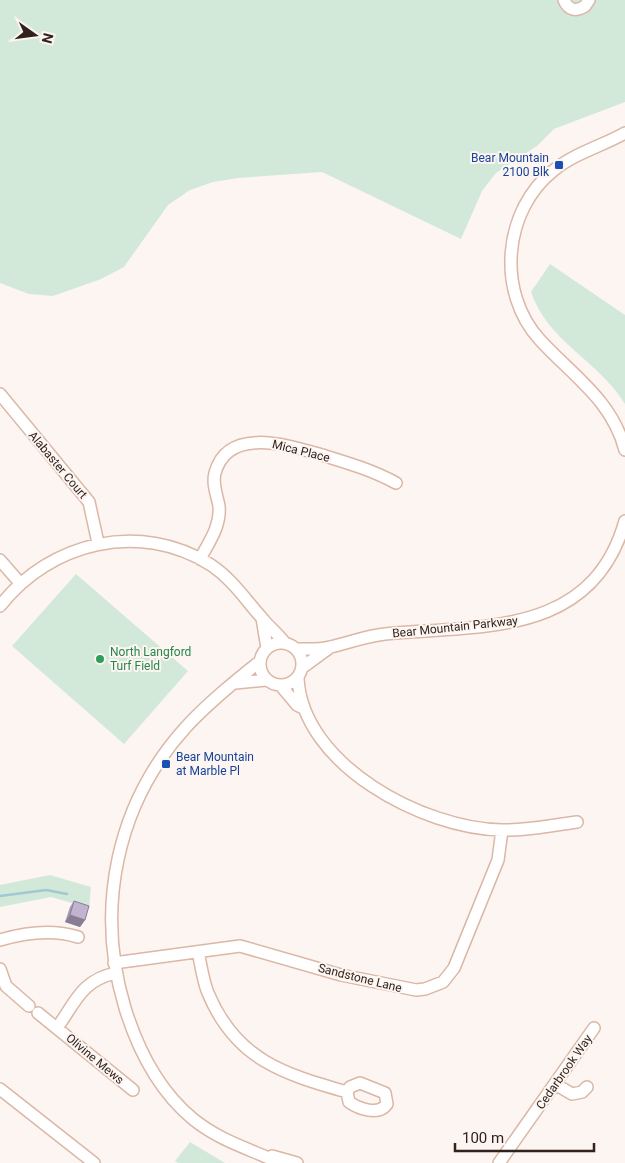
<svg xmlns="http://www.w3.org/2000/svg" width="625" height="1163" font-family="Roboto,sans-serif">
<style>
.green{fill:#d2e9d9}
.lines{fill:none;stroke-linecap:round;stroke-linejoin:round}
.stream{stroke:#a2c8d3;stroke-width:2.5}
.minor-casing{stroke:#dbb7a5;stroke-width:14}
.minor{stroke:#fff;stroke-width:11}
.wall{fill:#a79ab3}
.shaded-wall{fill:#887d92}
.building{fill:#c2b3d0;stroke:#887d92}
.transit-dot{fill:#1a4fb4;stroke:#fdf5f1;stroke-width:2}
.leisure-dot{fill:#2e9e5b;stroke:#fdf5f1;stroke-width:2}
.labels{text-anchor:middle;stroke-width:4;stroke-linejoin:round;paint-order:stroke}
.transit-label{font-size:12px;fill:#164399;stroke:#fdf5f1;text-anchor:end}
.street-label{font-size:12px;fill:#31231c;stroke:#fdf5f1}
.leisure-label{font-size:12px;fill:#27864d;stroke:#fdf5f1;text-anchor:start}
</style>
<rect width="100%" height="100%" fill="#fdf5f1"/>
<path class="green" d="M0,0H625V102L554,129L537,146L496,173L482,191L461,239L322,172L238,178L213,182L190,190L168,205L124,267L101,279L53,296L29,294L0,283Z
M550,264L625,315V404C599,361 547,341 531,292Z
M76,574L188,671L124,744L12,646Z
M50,875L91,887L89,908L51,897L0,907V885Z
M190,1142L225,1163H178L175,1161Z"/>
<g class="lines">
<path class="stream" d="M0,896L46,890L67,894"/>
<defs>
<path id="minor" d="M564,0C568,10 576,12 585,6L589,0
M625,133C602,146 575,153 554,170C503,210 496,292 540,340C573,376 612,400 625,450
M0,394L89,502L98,543
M200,559C209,542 221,526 219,506C217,495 212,484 215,473C228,425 290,446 322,455C348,463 372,470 396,483
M0,560L20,583
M0,606C50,542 140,520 211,565C232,579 245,599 261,617C268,626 277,633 284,642
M262,618L267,648
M260 664a21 21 0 1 1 42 0a21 21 0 1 1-42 0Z
M296,649C306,649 319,650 330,647C349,643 365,636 385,634C482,625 592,637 625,521
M259,662C234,682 208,703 186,727C116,804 95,909 125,1008C138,1050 159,1091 193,1119C220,1141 250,1149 280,1163
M303,667L329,648
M298,678C302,765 424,829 502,830C527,831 553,825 577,822
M235,683L266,680
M281,686L297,705L303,708
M0,940C24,933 53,929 78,937
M198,952C201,965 203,981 208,993C236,1060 284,1074 347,1092
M114,963L240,946L341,975L416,990L425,989L443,982L454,968L498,860L502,830
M0,969L6,986L29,1006
M38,1013L133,1090
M57,1028C76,1001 82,980 116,973
M360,1083L385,1093L387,1104C379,1116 359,1109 349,1102L347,1092L350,1087Z
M555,1084L572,1094L582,1092L587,1087
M0,1089L94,1163
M272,1156L297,1163
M499,1163L594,1028"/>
</defs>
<use href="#minor" class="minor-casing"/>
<use href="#minor" class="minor"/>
</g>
<path class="wall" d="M74,901L85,920L80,927L65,922L70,907Z"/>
<path class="shaded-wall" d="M70,915L85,920L80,927L65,922Z"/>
<path class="building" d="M74,901L89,906L85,920L70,915Z"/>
<g class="transit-dot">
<rect x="554" y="160" width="10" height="10" rx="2.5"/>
<rect x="161" y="759" width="10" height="10" rx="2.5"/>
</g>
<circle class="leisure-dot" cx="100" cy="659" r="5"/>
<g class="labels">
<g class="transit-label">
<text x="549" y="162">Bear Mountain<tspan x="549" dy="14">2100 Blk</tspan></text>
<text x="176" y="761" text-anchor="start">Bear Mountain<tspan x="176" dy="14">at Marble Pl</tspan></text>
</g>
<g class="street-label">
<text transform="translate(301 451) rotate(14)" y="4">Mica Place</text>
<text transform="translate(58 465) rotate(50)" y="4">Alabaster Court</text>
<text transform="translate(455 627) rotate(-6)" y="4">Bear Mountain Parkway</text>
<text transform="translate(360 978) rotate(14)" y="4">Sandstone Lane</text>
<text transform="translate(95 1059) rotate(40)" y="4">Olivine Mews</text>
<text transform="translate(564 1072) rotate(-55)" y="4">Cedarbrook Way</text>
</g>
<g class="leisure-label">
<text x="110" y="656">North Langford<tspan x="110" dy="14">Turf Field</tspan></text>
</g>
</g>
<g transform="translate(35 35) rotate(104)" stroke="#fdf5f1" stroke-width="4" paint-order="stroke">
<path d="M0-4L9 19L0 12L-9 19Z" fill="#31231c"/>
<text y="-8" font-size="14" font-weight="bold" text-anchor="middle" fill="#31231c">N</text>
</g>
<path d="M455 1143v8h139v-8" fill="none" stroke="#31231c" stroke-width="2.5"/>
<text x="462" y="1143" font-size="15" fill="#31231c" stroke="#fdf5f1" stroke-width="4" paint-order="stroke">100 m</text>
</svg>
